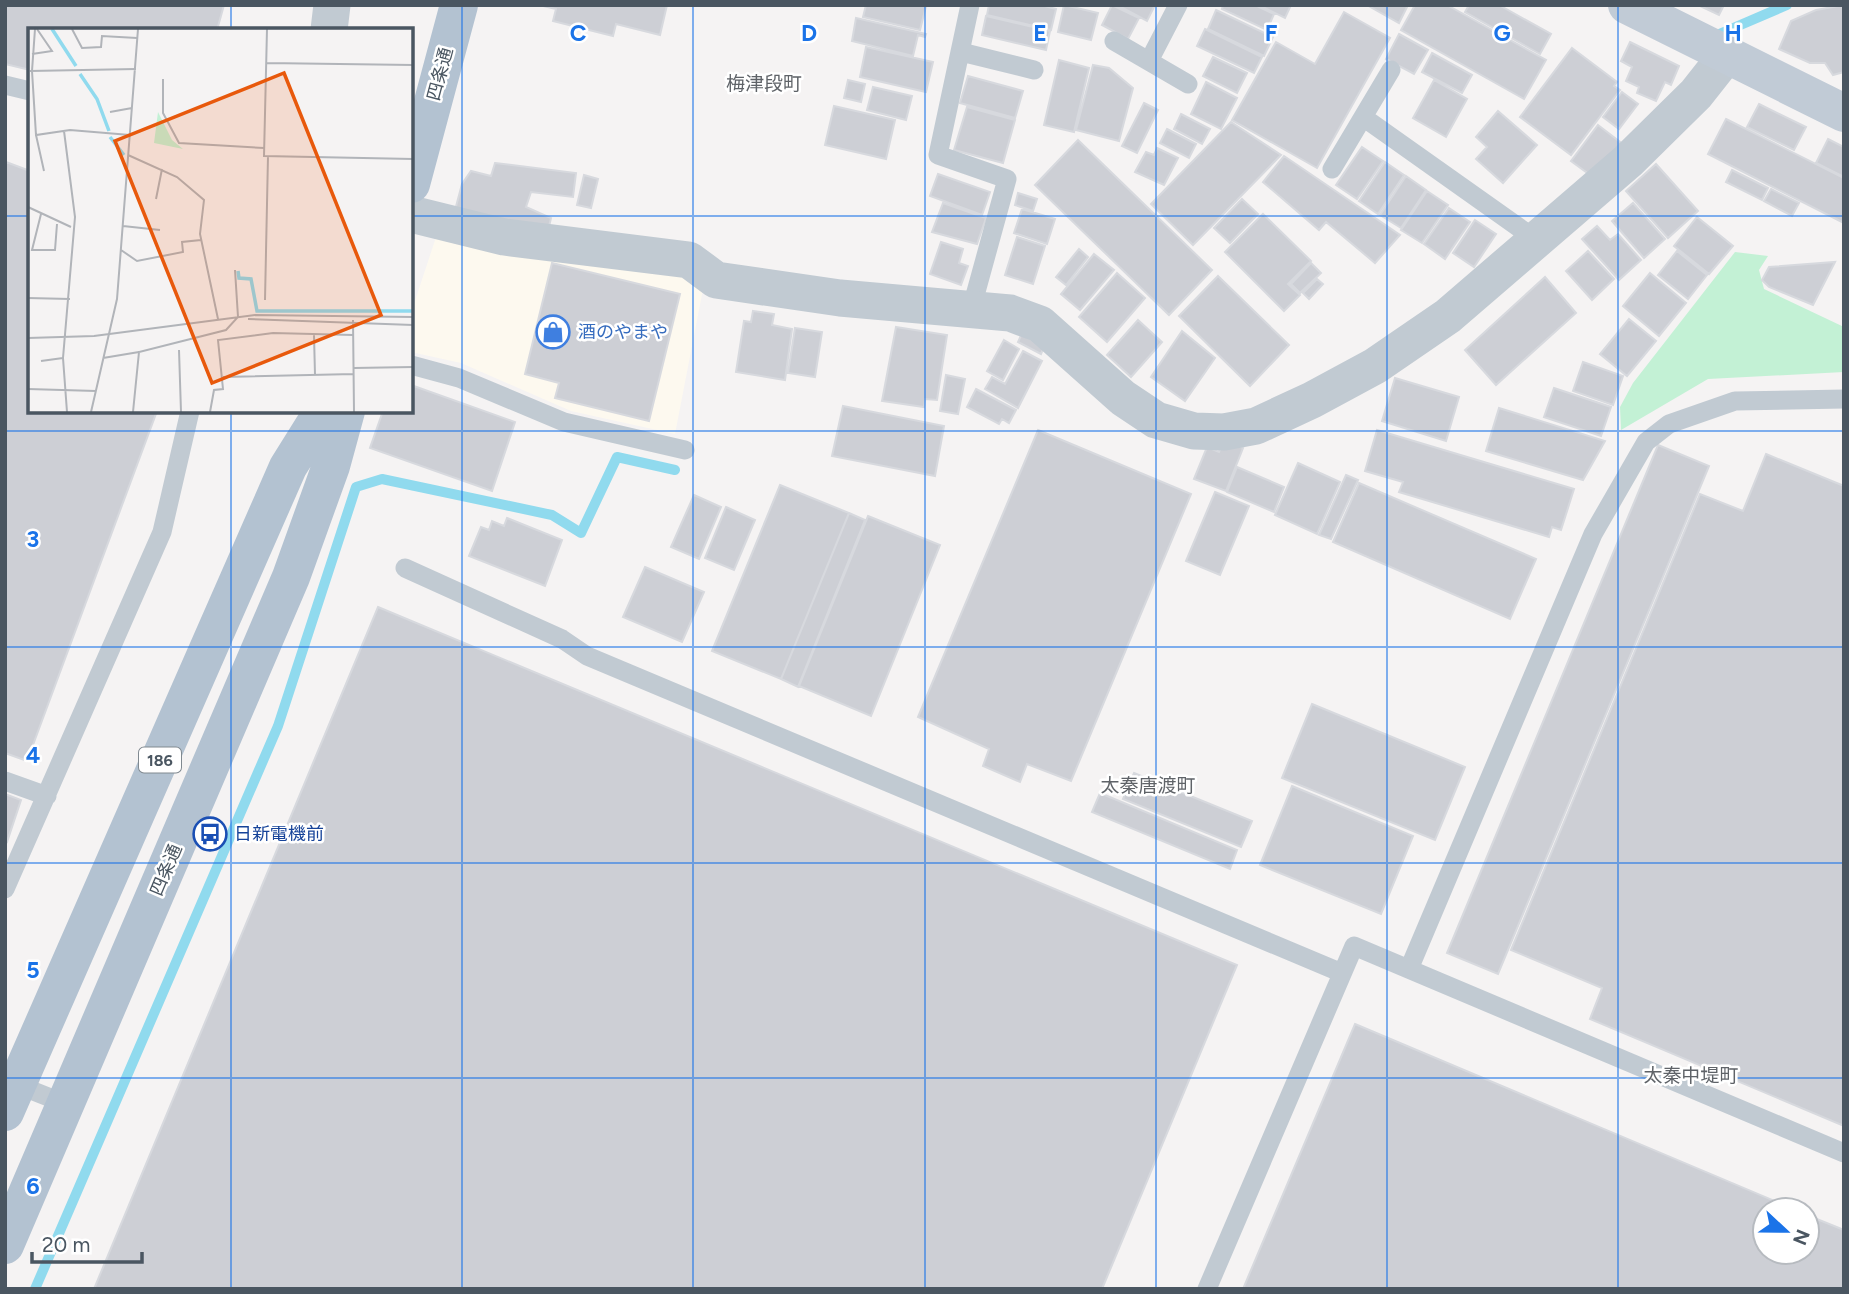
<svg xmlns="http://www.w3.org/2000/svg" width="1849" height="1294" font-family="Figtree,'Noto Sans JP',sans-serif">
<style>
.commercial{fill:#fdf9ef}
.green{fill:#c3f1d5}
.lines{fill:none;stroke-linecap:round;stroke-linejoin:round}
.stream{stroke:#90daee;stroke-width:10}
.building{fill:#cdcfd5;stroke:#d7d9de;stroke-width:2}
.lane{stroke:#c1cad2;stroke-width:19}
.street{stroke:#c1cad2;stroke-width:37}
.secondary{stroke:#c1cbd6;stroke-width:38}
.primary{stroke:#b3c2d1;stroke-width:38}
.grid{fill:none;stroke:#1a73e8;stroke-width:2;stroke-opacity:0.55}
.labels{text-anchor:middle;stroke-width:5;stroke-linejoin:round;paint-order:stroke}
.shield{fill:#fff;stroke:#808990;stroke-width:2}
.shield-label{font-size:16px;font-weight:bold;fill:#4a5661}
.street-label{font-size:18px;fill:#4a5661;stroke:#fff}
.shop-label{font-size:18px;fill:#366cbe;stroke:#fff;text-anchor:start}
.transit-label{font-size:18px;fill:#164399;stroke:#fff;text-anchor:start}
.neighbourhood-label{font-size:19px;fill:#5f6368;stroke:#fff}
.inset-river{fill:none;stroke:#90daee;stroke-width:3.5}
.inset-road{fill:none;stroke:#b1b4b9;stroke-width:2}
.view{fill:#e8590c;fill-opacity:0.15;stroke:#e8590c;stroke-width:3.5}
.inset-edge{fill:none;stroke:#4a5661;stroke-width:3.5}
.grid-label{font-size:23px;text-anchor:middle;font-weight:bold;fill:#1a73e8;stroke:#fff;stroke-width:5;stroke-linejoin:round;paint-order:stroke}
</style>
<rect width="100%" height="100%" fill="#f5f3f3"/>
<path class="commercial" d="M439,228L684,266L704,284L675,434L571,411L461,363L411,352V313Z"/>
<path class="green" d="M1735,252L1768,256L1759,270L1764,289L1844,327V372L1708,379L1621,430L1620,407L1633,383Z"/>
<g class="lines">
<path class="stream" d="M1717,35L1787,5
M35,1289L278,726L356,487L382,479L552,515L581,533L617,457L675,470"/>
</g>
<path class="building" d="M5,5H224L217,30H30V70L5,64Z
M539,5H667L660,35L616,24L613,36L553,21L556,9Z
M866,5H924L926,6L920,30L863,17Z
M989,5H1041L1056,9L1051,30L987,15Z
M1064,5L1098,13L1091,40L1058,32Z
M1112,5L1139,18L1128,39L1102,25Z
M1117,5H1155L1147,21Z
M1223,5H1255L1274,14L1267,30L1222,9Z
M1259,5H1291L1285,18Z
M1367,5H1408L1399,23Z
M1415,5H1447L1546,60L1524,99L1401,30Z
M1469,5H1499L1551,34L1540,54L1465,12Z
M1698,5H1724L1719,15Z
M1844,5V72L1833,75L1825,63H1810L1779,49L1791,21L1816,10Z
M1216,10L1273,37L1264,56L1208,29Z
M1344,12L1390,38L1317,168L1232,120L1276,42L1315,64Z
M986,16L1050,31L1046,50L982,35Z
M856,18L926,34L925,37L918,35L913,56L852,41Z
M1205,29L1262,57L1254,73L1197,46Z
M1399,34L1428,50L1414,74L1386,59Z
M1630,42L1679,66L1671,85L1665,82L1656,101L1637,93L1639,87L1626,81L1632,67L1621,61Z
M866,47L933,62L926,92L860,77Z
M1572,48L1617,82L1614,86L1620,90L1571,155L1520,117Z
M1432,53L1472,75L1462,93L1422,72Z
M1213,57L1247,73L1237,93L1203,76Z
M1059,60L1089,68L1074,132L1044,125Z
M1093,65L1109,68L1133,88L1119,141L1076,130Z
M968,76L1023,91L1015,118L960,103Z
M848,80L865,84L861,102L844,98Z
M1434,80L1467,99L1446,137L1413,118Z
M1206,82L1237,98L1221,129L1191,114Z
M873,87L912,96L906,120L867,110Z
M1622,92L1638,104L1619,129L1603,117Z
M1144,103L1158,110L1137,153L1122,146Z
M1759,104L1806,127L1794,150L1747,127Z
M834,106L895,120L886,159L825,145Z
M967,107L1015,120L1003,163L954,150Z
M1498,111L1537,145L1503,183L1476,159L1487,147L1476,137Z
M1181,114L1210,129L1202,144L1174,129Z
M1726,119L1844,178V223L1708,154Z
M1231,122L1281,155L1193,245L1151,204Z
M1598,125L1624,145L1597,180L1571,161Z
M1167,129L1196,144L1189,158L1160,143Z
M1828,139L1844,147V177L1816,163Z
M1078,140L1212,270L1169,315L1035,185Z
M1362,147L1383,161L1357,199L1336,185Z
M1157,148L1178,158L1164,185L1135,172L1146,152L1154,155Z
M1284,156L1400,235L1375,263L1326,222L1319,230L1263,182Z
M6,162L30,171V411H157L27,761L5,753Z
M1385,162L1404,175L1378,214L1359,201Z
M495,163L576,173L573,197L531,192L526,207L551,218L547,235L454,214L462,184L471,171L491,176Z
M1656,164L1698,211L1668,238L1626,191Z
M1732,170L1768,188L1762,200L1726,182Z
M938,174L990,192L982,215L930,196Z
M584,175L598,179L591,208L577,205Z
M1406,176L1426,190L1401,228L1380,215Z
M1771,189L1799,203L1792,216L1764,201Z
M1427,191L1448,205L1422,243L1401,230Z
M1018,193L1037,199L1033,211L1015,205Z
M1242,199L1258,214L1230,243L1214,228Z
M943,203L986,218L977,244L932,232Z
M1633,203L1665,239L1644,258L1612,221Z
M1449,208L1470,222L1445,259L1424,244Z
M1022,209L1055,219L1047,244L1014,233Z
M1263,214L1311,261L1288,284L1300,295L1284,311L1225,252Z
M1697,217L1733,246L1709,274L1674,246Z
M1475,220L1496,234L1474,267L1453,253Z
M1597,226L1610,240L1618,234L1641,260L1619,280L1582,239Z
M1017,237L1045,246L1033,284L1005,275Z
M941,242L963,249L959,263L968,266L961,285L930,274Z
M1079,249L1088,257L1066,285L1056,277Z
M1588,251L1614,279L1592,300L1566,271Z
M1677,251L1707,275L1688,299L1658,275Z
M1094,254L1114,270L1080,310L1061,294Z
M1835,262L1813,305L1769,287L1762,280L1769,267Z
M552,263L680,294L649,421L555,398L559,383L525,374Z
M1311,263L1321,273L1300,293L1291,284Z
M1117,273L1145,298L1107,342L1079,317Z
M1650,273L1686,303L1659,336L1623,306Z
M1218,276L1289,345L1250,386L1179,316Z
M1545,277L1576,313L1496,385L1465,350Z
M1317,279L1323,284L1309,299L1303,293Z
M753,311L774,314L772,325L792,329L785,380L736,372L744,321L751,322Z
M1629,319L1656,341L1627,376L1600,354Z
M1138,320L1162,342L1131,377L1107,355Z
M896,327L947,335L937,400L925,399L924,407L882,401Z
M795,328L822,332L815,377L788,373Z
M1023,331L1046,342L1041,354L1018,342Z
M1182,331L1215,358L1185,401L1151,377Z
M1004,340L1019,349L1003,380L987,371Z
M1023,351L1042,361L1018,408L985,389L992,377L1005,384Z
M1583,362L1623,376L1613,405L1573,391Z
M946,375L965,379L958,414L940,411Z
M1395,378L1459,397L1446,441L1382,421Z
M411,385L515,422L492,491L370,448L383,411H411Z
M1554,388L1611,407L1601,436L1544,417Z
M976,389L1016,410L1009,423L1002,419L999,424L967,407Z
M843,406L944,426L935,476L832,456Z
M1499,408L1605,441L1583,480L1486,451Z
M1038,430L1191,494L1071,781L1027,764L1020,782L983,766L989,749L918,717Z
M1377,430L1574,489L1561,530L1552,527L1549,537L1399,492L1403,482L1365,471Z
M1224,440L1243,448L1226,491L1194,479L1207,447L1219,452Z
M1658,445L1709,466L1498,974L1447,953Z
M1766,454L1844,486V1126L1590,1019L1602,988L1511,950L1700,494L1743,511Z
M1298,463L1340,482L1317,534L1275,515Z
M1237,467L1284,487L1274,512L1227,492Z
M1346,475L1358,480L1331,539L1319,535Z
M1359,483L1536,559L1510,619L1333,542Z
M780,485L849,513L781,679L712,651Z
M1215,492L1249,506L1220,575L1186,561Z
M694,495L721,507L699,559L671,547Z
M726,507L755,520L734,570L705,558Z
M849,513L865,520L798,687L781,679Z
M868,516L940,545L871,716L799,686Z
M507,518L562,540L545,586L469,556L481,527L489,530L492,521L504,526Z
M645,567L704,592L682,642L623,617Z
M378,607L1237,965L1102,1289H94Z
M1312,704L1465,767L1435,840L1282,778Z
M1134,773L1252,821L1241,847L1123,799Z
M1292,786L1413,836L1381,914L1260,865Z
M1100,793L1237,850L1230,869L1092,812Z
M5,794L21,800L7,842L5,841Z
M1355,1024L1796,1210H1765V1252H1807V1215L1844,1230V1289H1243Z"/>
<g class="lines">
<path class="lane" d="M970,5L938,155L1007,179L971,310
M1114,41L1188,84
M961,52L1034,70
M1149,61L1178,5
M5,85L30,91
M1363,117L1538,241
M1332,169L1391,70
M411,365L459,378L564,422L685,450
M405,568L562,639L587,656L1342,973
M5,781L47,796
M5,889L162,532L190,411
M1409,969L1593,534L1646,442L1669,424L1735,401L1844,399
M13,1083L66,1104
M1207,1289L1354,946L1844,1153"/>
<path class="street" d="M329,30L332,5
M411,214L504,237L689,260L716,280L840,298L1010,313L1040,324L1123,398L1156,420L1194,431L1224,432L1256,426L1312,400L1375,366L1448,316L1628,161L1696,94L1726,56"/>
<path class="secondary" d="M1627,5L1844,113"/>
<path class="primary" d="M411,184L459,5
M5,1112L288,467L323,411
M5,1245L291,577L331,466L346,411"/>
</g>
<path class="grid" d="M231,5V30M462,5V1289M693,5V1289M925,5V1289M1156,5V1289M1387,5V1289M1618,5V1289M5,216H30M411,216H1844M231,411V1289M5,431H1844M5,647H1844M5,863H1844M5,1078H1844"/>
<defs>
<symbol id="shop-ring" viewBox="-11 -11 22 22"><circle r="9.5" fill="#fff" stroke="#3f7fe0" stroke-width="1.5"/><path d="M-5-2.5h2.3a2.7 3.5 0 0 1 5.4 0H5L5.5 6h-11ZM-1.5-2.5h3a1.5 2.3 0 0 0-3 0Z" fill="#3f7fe0"/></symbol>
<symbol id="bus-ring" viewBox="-11 -11 22 22"><circle r="9.5" fill="#fff" stroke="#1a4fb4" stroke-width="1.5"/><path d="M-5-6H5V4H4V6H2V4H-2V6H-4V4H-5ZM-3.5-4V0h7V-4ZM-3.5 1.2v1.5H-2V1.2ZM2 1.2v1.5H3.5V1.2Z" fill="#1a4fb4"/></symbol>
</defs>
<g fill-rule="evenodd">
<use href="#shop-ring" x="534" y="313" width="38" height="38"/>
<use href="#bus-ring" x="191" y="815" width="38" height="38"/>
</g>
<g class="labels">
<rect class="shield" x="139" y="747.5" width="42" height="25" rx="5"/>
<g class="shield-label">
<text x="160" y="766">186</text>
</g>
<g class="street-label">
<text transform="translate(440 74) rotate(-75)" y="6">四条通</text>
<text transform="translate(166 870) rotate(-67)" y="6">四条通</text>
</g>
<g class="shop-label">
<text x="578" y="338">酒のやまや</text>
</g>
<g class="transit-label">
<text x="234" y="840">日新電機前</text>
</g>
<g class="neighbourhood-label">
<text x="764" y="90">梅津段町</text>
<text x="1148" y="792">太秦唐渡町</text>
<text x="1691" y="1082">太秦中堤町</text>
</g>
</g>
<g transform="translate(28 28)">
<rect width="385" height="385" fill="#f5f3f3"/>
<path d="M130,84L144,112L155,121L126,115Z" fill="#c3f1d5"/>
<path class="inset-river" d="M24,1L48,38M52,46L69,71L81,103M82,109L96,127M210,243L211,250L223,251L229,283H385"/>
<path class="inset-road" d="M7,1L4,43L8,107L42,102L102,107M44,1L54,20L73,19L74,8L109,10M239,1L236,128L385,131M4,26L24,23L9,1M238,35L385,37M2,43L108,41M135,51V85L151,115L236,120M82,84L104,80M36,103L47,189L35,330L39,384M8,107L16,143M100,127L149,149L176,172L172,206L190,291M128,171L134,141M0,179L43,199M13,186L4,222H27L29,196M95,198L132,202M93,222L109,233L155,224L154,214L173,212M0,270L42,271M237,272L240,128M220,291L385,297M325,292L326,384M286,307L287,347M0,310L66,308L227,287L385,289M151,322L153,384M75,330L111,324M13,333L35,330M326,340L385,339M195,349L326,346M0,361L68,363M63,384L89,271L110,1M105,384L111,324L198,302L210,289L207,242M182,384L186,362L195,361L190,312L245,305L325,307"/>
<path class="view" d="M256,45L353,287L184,355L87,113Z"/>
<rect width="385" height="385" class="inset-edge"/>
</g>
<g class="grid-label">
<text x="578" y="41">C</text>
<text x="809" y="41">D</text>
<text x="1040" y="41">E</text>
<text x="1271" y="41">F</text>
<text x="1502" y="41">G</text>
<text x="1733" y="41">H</text>
<text x="33" y="547">3</text>
<text x="33" y="763">4</text>
<text x="33" y="978">5</text>
<text x="33" y="1194">6</text>
</g>
<rect width="1849" height="1294" fill="none" stroke="#4a5661" stroke-width="14"/>
<g transform="translate(1786 1231) rotate(112)"><circle r="33" fill="#ffffff" stroke="#b7bbc0" stroke-width="2"/>
<path d="M0-5L12 26L0 18L-12 26Z" fill="#1a73e8"/>
<text y="-10" font-size="19" font-weight="bold" text-anchor="middle" fill="#4a5661">N</text>
</g>
<path d="M32 1252v10h110v-10" fill="none" stroke="#4a5661" stroke-width="3.5"/>
<text x="42" y="1252" font-size="21" fill="#4a5661" stroke="#ffffff" stroke-width="5" paint-order="stroke">20 m</text>
</svg>
